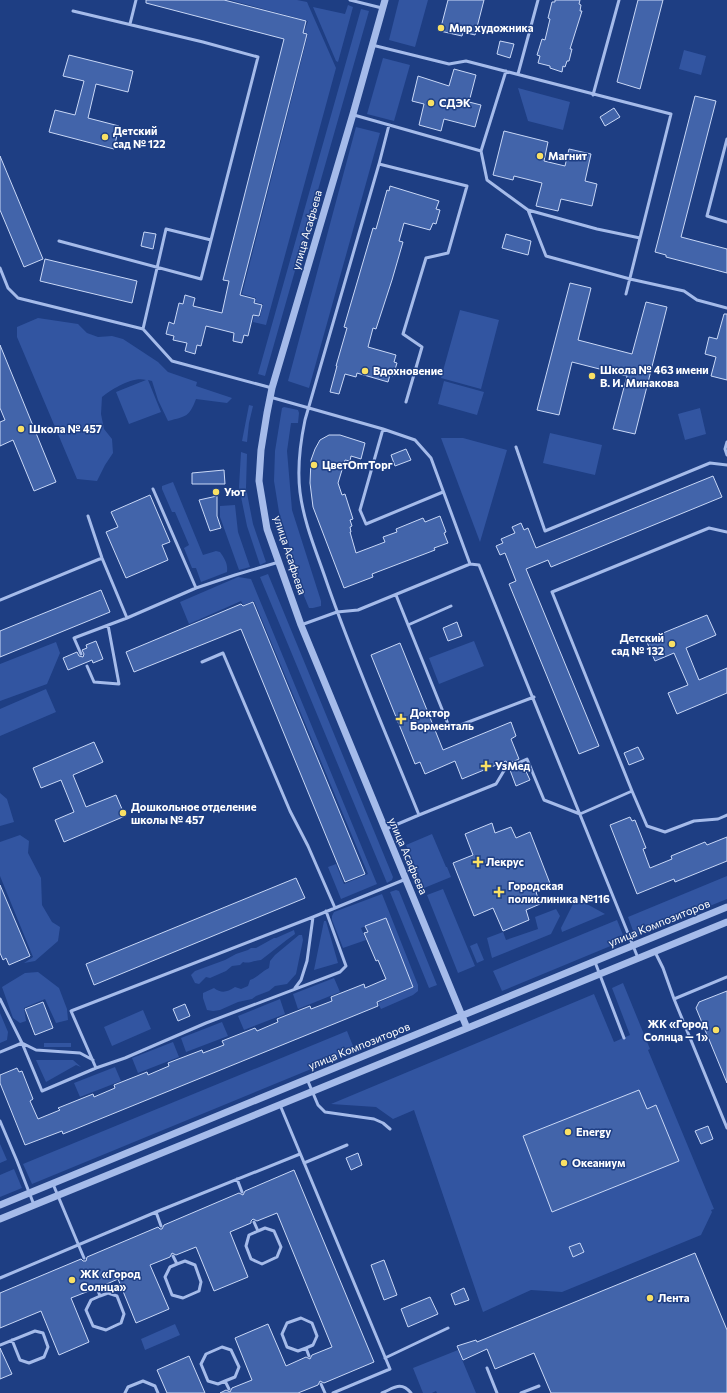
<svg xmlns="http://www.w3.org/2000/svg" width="727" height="1393" font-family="Commissioner,sans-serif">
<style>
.green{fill:#3255a1}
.building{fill:#4264aa;stroke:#c9d8f7}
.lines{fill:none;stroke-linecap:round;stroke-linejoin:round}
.service{stroke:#a5bbea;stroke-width:3}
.tertiary{stroke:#a5bbea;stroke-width:7}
.poi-dot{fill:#f9e064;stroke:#1e3e83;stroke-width:1.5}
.labels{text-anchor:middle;stroke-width:3;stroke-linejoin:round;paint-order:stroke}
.poi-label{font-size:11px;font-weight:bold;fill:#fff;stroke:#1e3e83;text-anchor:start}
.street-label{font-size:11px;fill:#fff;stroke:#1e3e83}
</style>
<rect width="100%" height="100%" fill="#1e3e83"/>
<path class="green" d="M230,0H297L307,2L336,68L266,325L253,322L254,316L260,317L263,304L255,302L256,298L242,294L308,34L304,32L308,21Z
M399,0H428L415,47L389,40Z
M348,5L353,7L338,62L336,61L313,7L345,14Z
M361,9L369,11L265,376L258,374Z
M684,50L706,56L701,75L679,69Z
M383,58L410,65L394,121L367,114Z
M518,88L570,102L563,130L528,121Z
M356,127L380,133L309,388L288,381Z
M460,310L499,320L481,389L441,378Z
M38,318L78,324L87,333L98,337L112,336L123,339L158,362L168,372L197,382L196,386L232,398L227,403L196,399C189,417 187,416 168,421L158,400L152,381L148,380L161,412L129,424L116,392L146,380C133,376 112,389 102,397L101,414L104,429L112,439L113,453L105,465L97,481L77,479L17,337V327Z
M444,381L484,392L477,415L438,404Z
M249,405L253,406L249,423L247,442L242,441Z
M284,407L298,410L299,413L298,423H291L287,451L292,510L321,601V606L313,608H309L304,596L279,512L274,481L275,451L282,408Z
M700,408L706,434L685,440L678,414Z
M550,433L602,445L595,475L543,463Z
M441,438H463L507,450L480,542Z
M241,452L247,454L246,488L253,524L266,562L260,565L247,526L239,487Z
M173,482L203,555L216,551L220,552C225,559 228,564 227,572L201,582L196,568H192L184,548L189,545L175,512H172L162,489V486Z
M235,505L238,532L250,567L239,570L220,517V506Z
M268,574L393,877L392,880L387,883L260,577Z
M238,577L251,579L377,884L341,899L328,867L336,864L344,884L368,874L254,601L243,605L241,601L189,624L180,602Z
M474,641L484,666L439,684L429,658Z
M56,642L60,653L47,684L0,701V664Z
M46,689L56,712L0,736V709Z
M0,793L7,799L14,822L0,826Z
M432,834L446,867H447L451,877L424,888L406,845Z
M20,835L29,841L28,853L41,878L42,905L52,922L60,927L58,941L35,961L24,963L33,957L0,876V842Z
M727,876V899L635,936L628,917Z
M443,889L475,966L458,973L427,895Z
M396,890L399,891L437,985L429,988L390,892Z
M382,894L418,985V991L413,995L381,1009L378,1003L413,987L386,918L361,928L366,940L343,948L332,920V916L334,912Z
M576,898L605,914L562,932L561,928Z
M556,909L560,916L551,934L492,958L487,938L503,932L506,940L538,929L535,917Z
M617,920L625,940L502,991L493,971Z
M324,921H326L338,963L314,970Z
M294,930L295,934C283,942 273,951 261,960C255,960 249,964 243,962L240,965L232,966L226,971L210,978L206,977L199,984L195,983L191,975L195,971L225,960L236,954L248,950L251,948H256L274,938H276Z
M299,935H302L303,940L296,974L287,984L275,986L269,991L256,996L252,999L238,1002L220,1010L213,1011L207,1010L203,998V993L214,988C222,994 227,992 235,987L241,989L248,986L250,980C257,978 262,971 269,968L270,961L275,955Z
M477,943L484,960L477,963L470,946Z
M38,972L59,988L67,1009L68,1020L56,1023L45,999L24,1008L26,1021L20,1023L13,1018L2,987L25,973Z
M334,978L340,992L298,1009L293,994Z
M623,983L650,1049L648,1050L714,1209L711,1210L712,1212L701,1235L562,1292L531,1290L483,1312L414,1110L393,1119L376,1107L331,1104L594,994L614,1042L630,1035L612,988Z
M280,999L285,1014L244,1030L238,1016Z
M143,1010L151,1029L112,1046L104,1027Z
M0,1013L8,1032L7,1040L0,1043Z
M222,1022L228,1036L186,1052L181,1038Z
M347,1031L355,1051L32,1184L23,1164Z
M173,1042L179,1057L138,1073L132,1058Z
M44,1043H71V1047H44Z
M36,1060H73L81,1067L76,1065L46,1082Z
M115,1067L121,1081L80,1097L74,1083Z
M0,1144L7,1160L0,1163Z
M14,1169L22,1188L0,1197V1175Z
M175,1324L180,1335L145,1350L141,1339Z
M458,1350L476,1393H437L436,1391L432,1393H423L413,1368Z"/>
<path class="building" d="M146,0H224L306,21L303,33L307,34L240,295L255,299L254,303L262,305L259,316L253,315L248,336L244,335L242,343L233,341L234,333L206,326L201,346L197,345L195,354L185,351L187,343L173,340L174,336L166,334L169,322L174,324L179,303L183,304L185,295L195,298L193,306L222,313L229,281L223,280L284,39L146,3Z
M448,0H484L475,35L463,32L462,36L440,31Z
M555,0H580L579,4L581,5L580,11H582L570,49H572L569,61H567L565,67L563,66L562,72L550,68V66L538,63L540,56L537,55L542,39L545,40L550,19L548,18L552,2H555Z
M638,0H663L640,89L617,82Z
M500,41L514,44L510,58L497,54Z
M69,55L133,71L128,92L96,84L88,118L119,126L114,149L49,132L55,110L75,115L84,81L63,76Z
M454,69L476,75L469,102L481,105L475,127L444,119L441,131L419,125L424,104L412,101L418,76L449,86Z
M695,96L716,101L681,237L727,249V273L666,257V255L655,252Z
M614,108L620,117L605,126L600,117Z
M504,131L548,142L544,161L565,166L569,149L591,154L585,181L597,184L592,206L561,199L558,211L536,206L542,183L514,176L513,180L493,175Z
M0,156L43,259L24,267L0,210Z
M390,186L439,201L436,209L440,210L436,224L433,223L430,230L404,223L399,241L403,242L392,280L376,329L373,328L368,347L396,355L394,362L397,363L393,376L390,375L388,382L357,373L356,377L345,374L339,394L330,392L337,366H336L347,328L344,327L373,228L376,229L387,190L389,191Z
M144,232L156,234L153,249L141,246Z
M506,234L531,241L528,255L502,248Z
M45,259L137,281L132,303L40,281Z
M570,283L591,288L578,340L632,354L646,302L667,307L635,434L613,429L627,376L572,362L559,415L537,410Z
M724,314H727V380L711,376L716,357L705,354L709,337L717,339Z
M0,345L56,482L34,491L13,440L0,446V422L5,420L0,408Z
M329,435H340L365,443L361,459L351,456L350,461L345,460L338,483L342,495L345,494L353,519L350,520L352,526L350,527L351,532H350L356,553L385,542L383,537L397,532L396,529L423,518L425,522L440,516L446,532L444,533L448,543L434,548L435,550L372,574L373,577L344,588L313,507L310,483L311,460L315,449L320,440Z
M406,449L411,460L395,466L391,455Z
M224,470L225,484H192V473Z
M713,476L722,497L551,567L548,560L526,569L599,746L579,754L509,584L516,581L505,553L500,555L496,546L503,543L501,539L515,533L512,527L521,523L524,530L528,528L536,548Z
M150,495L170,542L162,545L168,560L126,578L106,532L118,527L111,512Z
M217,496V516L221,528L210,531L199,500Z
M101,590L110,612L0,657V631Z
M253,602L365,874L345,882L241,629L134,672L126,652L241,604L243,606Z
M707,615L716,635L686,648L699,680L727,668V693L677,714L668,693L688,685L674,653L655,661L646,640Z
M457,622L462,636L448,641L443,628Z
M96,641L103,659L93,663L92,660L68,670L63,658L77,652L79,656L83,657L84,654L82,650L87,648L86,645Z
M400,643L443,750L511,722L516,736L511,739L519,759L508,764L506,761L462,779L455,761L425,774L420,762L415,764L371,655Z
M94,742L103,762L73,775L86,807L116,795L125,816L64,842L55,820L74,812L61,780L41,788L33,768Z
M638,747L644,759L629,765L624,753Z
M521,765L523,768L524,767L530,780L516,786L510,770Z
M630,817L632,821L635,820L646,848L643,849L650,868L672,859L671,856L705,842L707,845L727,837V861L675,882L674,879L637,894L610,825Z
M492,823L495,833L511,827L516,838L530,832L551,886L536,892L540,904L526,910L529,920L503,931L493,908L474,916L453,863L473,855L465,834Z
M296,878L305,898L94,985L86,964Z
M0,885L30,956L9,965L6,958L3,960L0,953Z
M386,918L413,987L377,1002L378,1006L63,1134L62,1131L25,1145L0,1083V1075L17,1068L19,1072L22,1071L33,1099L30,1101L38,1119L60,1110L58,1108L93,1094L94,1097L115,1088L114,1085L147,1072L148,1075L169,1066L168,1063L202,1050L203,1053L224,1045L222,1041L255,1028L257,1031L278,1022L277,1019L310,1006L311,1009L332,1001L331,997L364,984L365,988L386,979L378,960L376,961L364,933L368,932L365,926Z
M727,991V1083L696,1008L699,1002Z
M43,1002L53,1028L35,1035L25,1009Z
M185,1004L190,1016L178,1021L173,1009Z
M639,1090L647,1109L656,1105L679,1161L552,1212L523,1136Z
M708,1126L713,1139L701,1144L695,1131Z
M358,1153L362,1165L351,1170L346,1158Z
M294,1170L374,1362L324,1383L320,1381L318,1385L298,1393H220L226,1390L230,1392L232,1388L252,1380L235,1338L268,1324L286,1366L306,1357L310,1359L312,1355L332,1347L277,1213L257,1221L253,1219L251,1221V1223L230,1232L248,1277L214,1291L196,1247L176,1255L172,1253L170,1257L150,1265L169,1309L136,1323L118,1279L100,1287L96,1285L94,1289L71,1298L89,1342L59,1355L41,1311L0,1328V1293L81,1259L83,1261H86L87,1257L158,1227L160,1229H162L164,1225L239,1193L243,1195L245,1191Z
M580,1243L584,1252L573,1257L569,1247Z
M695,1253L727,1330V1393H551L534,1353L495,1369L487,1349L463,1360L457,1346L476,1340L477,1342Z
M384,1260L397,1295L384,1300L371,1265Z
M464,1288L469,1300L455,1305L451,1294Z
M430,1297L438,1314L408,1327L401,1309Z
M0,1348L12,1374L0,1379Z
M189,1356L205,1393H167L157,1370Z"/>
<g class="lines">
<path class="service" d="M350,0L382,8
M130,24L136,0
M372,45L449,64L466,61L671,114L626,294
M506,71L481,151L487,180L528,210L597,229L640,238
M518,74L538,0
M593,95L619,0
M354,115L481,151
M727,139L707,216L727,222
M379,164L389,125
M528,210L546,256L630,279L684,291L697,300L727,308
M59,241L201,279L258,57L203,42L73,11
M0,268L8,288L18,298L143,329L172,361L272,388
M143,329L166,229L211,240
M270,397L383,429L415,440L431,458L470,564
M406,402L422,347L403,334L426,258L448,253L467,186L379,164L305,420C300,444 297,468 300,492C304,524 317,553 327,583C354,661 388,738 419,815L496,784L505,769L527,759L544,800L580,814L632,791L647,826L665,832L694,821L718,819L727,815
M383,429L360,510L366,524L443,492
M727,442L725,449L727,455
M516,447L545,531L710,463L727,465
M153,489L196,588
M88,516L102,558L127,618
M396,595L450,729L534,697
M0,600L102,558
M301,625L337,612L358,610L470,564L479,565L638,958
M408,625L451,606
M81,654L74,638L127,618L196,588L235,575L279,562
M202,662L223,653L290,811L308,846L335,908
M87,666L94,682L119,684L108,625
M632,791L552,592L709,528L727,532
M386,829L419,815
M655,952L663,968L674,999L727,1128
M595,962L624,1038
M295,988L301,980L307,961L313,917
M0,999L22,1043L42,1091L96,1068L125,1058L206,1023L340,972L346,966L326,911
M674,999L727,977
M0,1052L22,1043L36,1050L80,1053L93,1060
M96,1068L71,1011L313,917L406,879
M307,1079L318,1105L325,1112L374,1119L383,1123L390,1129
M280,1105L390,1369L333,1393
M0,1121L17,1161L34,1205
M304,1163L347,1145
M237,1179L242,1192
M53,1184L84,1258
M156,1212L161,1226
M254,1222L258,1231L249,1235L246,1246L251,1259L262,1264L277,1257L281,1247L274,1231L265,1228L258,1231
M173,1256L177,1264L170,1267L165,1277L172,1295L183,1298L199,1291L201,1282L195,1265L185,1261L177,1264
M0,1278L156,1212L300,1154
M97,1288L100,1296L91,1300L86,1310L93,1326L106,1330L121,1323L124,1314L117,1296L108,1293L100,1296
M0,1345L35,1331L43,1333L48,1347L44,1357L29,1363L20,1360L12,1340
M306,1348L313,1345L317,1336L312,1323L301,1318L287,1323L282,1334L287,1347L298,1351L306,1348L309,1356
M385,1358L448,1328
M487,1368L497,1393
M225,1381L235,1377L239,1367L231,1350L222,1347L206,1354L201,1364L208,1381L218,1384L225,1381L229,1389
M321,1384L325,1393
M125,1393L128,1387L143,1381L155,1386L158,1393
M382,1393C394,1388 401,1381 411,1393
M521,1393L539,1386"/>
<path class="tertiary" d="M385,0L353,114L272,388L267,413L261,450L259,481L267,529L301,625L467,1028
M0,1205L727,907
M0,1219L727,922"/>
</g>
<g class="poi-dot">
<circle cx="441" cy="28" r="4"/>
<circle cx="431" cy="103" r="4"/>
<circle cx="105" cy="137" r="4"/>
<circle cx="540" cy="156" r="4"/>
<circle cx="365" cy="371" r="4"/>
<circle cx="592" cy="376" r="4"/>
<circle cx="21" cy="429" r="4"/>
<circle cx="314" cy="465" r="4"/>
<circle cx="216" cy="492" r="4"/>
<circle cx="672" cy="644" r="4"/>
<path d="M399 713h4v4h4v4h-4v4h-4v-4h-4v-4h4z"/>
<path d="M484 760h4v4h4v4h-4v4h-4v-4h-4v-4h4z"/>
<circle cx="123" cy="813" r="4"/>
<path d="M476 856h4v4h4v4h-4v4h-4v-4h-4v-4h4z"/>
<path d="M497 886h4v4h4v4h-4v4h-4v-4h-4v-4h4z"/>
<circle cx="716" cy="1030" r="4"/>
<circle cx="568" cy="1132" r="4"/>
<circle cx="564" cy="1163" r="4"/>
<circle cx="72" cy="1280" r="4"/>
<circle cx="650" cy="1298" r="4"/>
</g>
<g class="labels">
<g class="poi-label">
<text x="449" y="32">Мир художника</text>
<text x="439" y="107">СДЭК</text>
<text x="113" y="135">Детский<tspan x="113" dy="13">сад № 122</tspan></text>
<text x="548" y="160">Магнит</text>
<text x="600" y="374">Школа № 463 имени<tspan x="600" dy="13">В. И. Минакова</tspan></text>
<text x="373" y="375">Вдохновение</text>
<text x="29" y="433">Школа № 457</text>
<text x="322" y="469">ЦветОптТорг</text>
<text x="224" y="496">Уют</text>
<text x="664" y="642" text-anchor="end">Детский<tspan x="664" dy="13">сад № 132</tspan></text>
<text x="410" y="717">Доктор<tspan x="410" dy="13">Борменталь</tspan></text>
<text x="495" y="770">УзМед</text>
<text x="131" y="811">Дошкольное отделение<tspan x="131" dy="13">школы № 457</tspan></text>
<text x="486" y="866">Лекрус</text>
<text x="508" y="890">Городская<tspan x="508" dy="13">поликлиника №116</tspan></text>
<text x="708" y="1028" text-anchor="end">ЖК «Город<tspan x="708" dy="13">Солнца — 1»</tspan></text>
<text x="576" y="1136">Energy</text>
<text x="572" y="1167">Океаниум</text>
<text x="80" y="1278">ЖК «Город<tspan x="80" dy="13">Солнца»</tspan></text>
<text x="658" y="1302">Лента</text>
</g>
<g class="street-label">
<text transform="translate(307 230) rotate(-74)" y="4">улица Асафьева</text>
<text transform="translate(290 555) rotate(72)" y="4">улица Асафьева</text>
<text transform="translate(408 856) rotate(67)" y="4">улица Асафьева</text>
<text transform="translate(659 923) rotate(-22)" y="4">улица Композиторов</text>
<text transform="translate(359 1046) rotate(-22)" y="4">улица Композиторов</text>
</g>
</g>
</svg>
